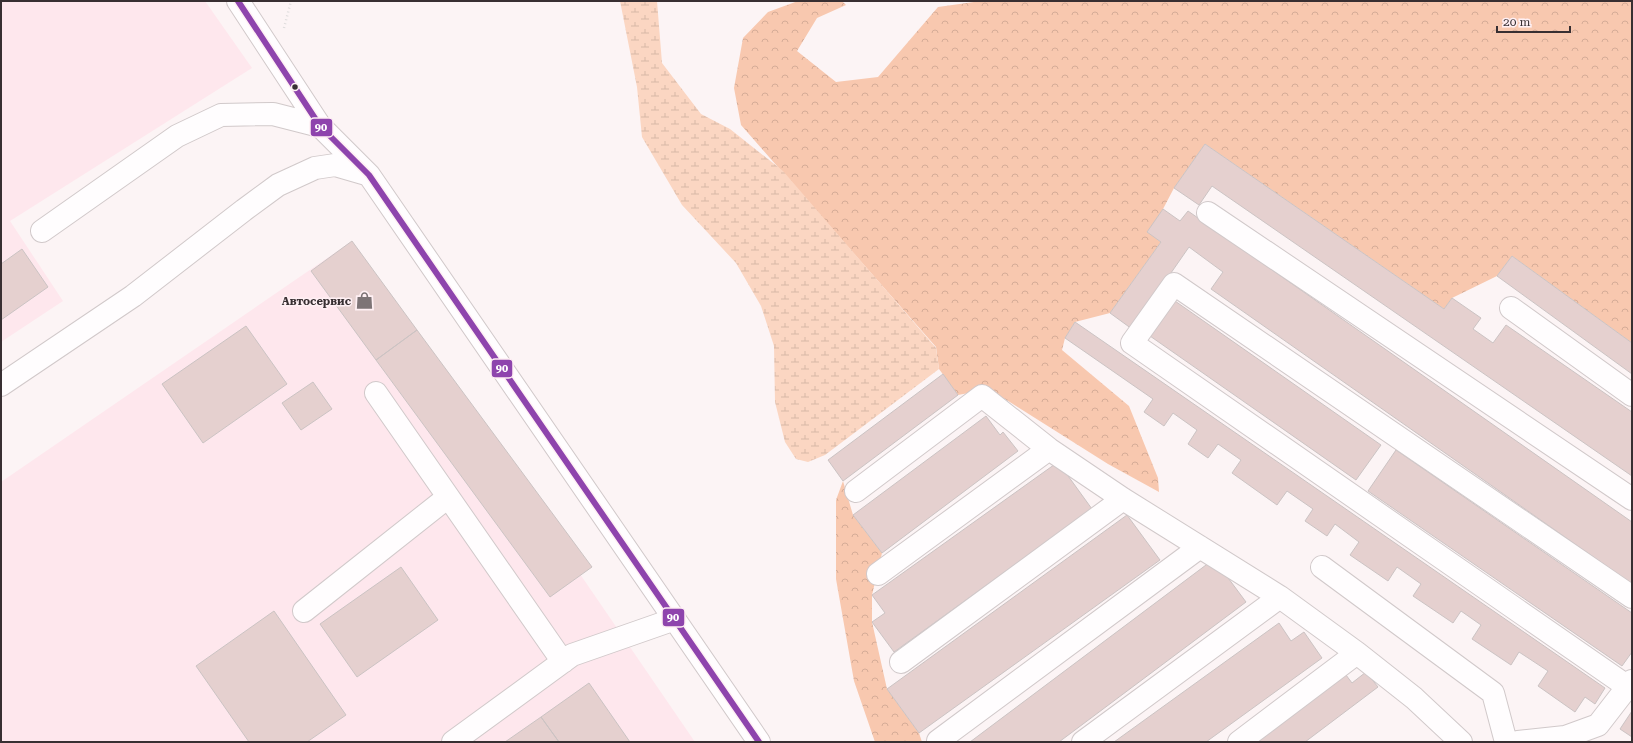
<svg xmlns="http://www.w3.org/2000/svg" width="1633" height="743" font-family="'Roboto Serif',serif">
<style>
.built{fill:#fee7ed}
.forest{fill:url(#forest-crowns)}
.wetland{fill:url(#wetland-marsh)}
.building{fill:#e5d0cf;stroke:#cbc3c3}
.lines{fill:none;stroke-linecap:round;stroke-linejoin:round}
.minor-casing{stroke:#d1c9ca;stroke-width:24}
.path{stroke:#dfdddd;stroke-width:2.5;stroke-dasharray:1 3;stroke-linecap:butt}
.minor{stroke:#fffdfe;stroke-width:22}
.bus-1-casing{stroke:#fff0f4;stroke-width:9}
.bus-1{stroke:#8e44ad;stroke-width:6}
.bus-dot{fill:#382f32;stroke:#fff0f4;stroke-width:1.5}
.labels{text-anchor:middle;stroke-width:3;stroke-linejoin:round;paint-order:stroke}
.poi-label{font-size:11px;font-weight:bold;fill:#382f32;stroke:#fff0f4;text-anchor:end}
.line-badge{stroke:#fff0f4;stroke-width:1.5}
.badge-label{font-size:11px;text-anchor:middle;font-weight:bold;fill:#fff}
</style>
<defs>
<pattern id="forest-crowns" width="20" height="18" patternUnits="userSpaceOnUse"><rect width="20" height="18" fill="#f8c8af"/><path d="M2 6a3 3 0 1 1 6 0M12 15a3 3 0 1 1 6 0" fill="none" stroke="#d5ac97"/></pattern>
<pattern id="wetland-marsh" width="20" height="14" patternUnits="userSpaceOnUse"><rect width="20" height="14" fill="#fbd6c2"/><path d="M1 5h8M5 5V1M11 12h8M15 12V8" fill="none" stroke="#d8b8a7"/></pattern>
</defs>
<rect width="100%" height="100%" fill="#fcf4f5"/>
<path class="built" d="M1,1H205L252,68L10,221L63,301L1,342Z
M352,241L695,742H1V482Z"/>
<path class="forest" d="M798,1H842L846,5L817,18L797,51L836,82L878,77L938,7L981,1H1632V343L1512,256L1497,276L1452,298L1444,309L1205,144L1174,188L1163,209L1148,232L1161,242L1110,313L1075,322L1065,338L1062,350L1129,406L1158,478L1159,492L1108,464L1005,399L979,391L958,395L939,369L936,347L741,125L734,88L743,38L768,12Z
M843,481L853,515L882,553L872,595V622L887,689L919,733L922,742H875L854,681L836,579V500Z"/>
<path class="wetland" d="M620,1H657L662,63L701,114L730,129L783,171L936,348L939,369L825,455L808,462L796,459L785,442L775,402L774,346L761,306L736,263L682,205L642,137L637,87Z"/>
<path class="building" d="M1205,144L1444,309L1452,298L1481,318L1473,329L1493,343L1506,325L1632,412V476L1212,186L1199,205L1174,188Z
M1163,209L1180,221L1188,211L1632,522V584L1211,289L1223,272L1189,247L1132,329L1110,313L1161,242L1147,232Z
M352,241L417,330L376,360L311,271Z
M22,249L48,287L1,320V264Z
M1512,256L1632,343V374L1497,276Z
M1175,301L1381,445L1356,480L1150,336Z
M1075,322L1605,688L1595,704L1585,697L1575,712L1538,686L1548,671L1519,652L1511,665L1472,639L1481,625L1461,611L1453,623L1413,596L1421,584L1397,567L1388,581L1350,555L1359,542L1335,524L1327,536L1305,521L1313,509L1287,491L1277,505L1232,473L1241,460L1218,444L1208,458L1188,444L1197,430L1173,413L1164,426L1144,412L1153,399L1065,338Z
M246,326L287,384L203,443L162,384Z
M417,330L592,567L550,597L376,360Z
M943,374L958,395L843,481L828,460Z
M313,382L332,409L301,430L282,403Z
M986,416L1000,435L1003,432L1018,451L882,553L853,515Z
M1396,450L1632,613V652L1622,666L1368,491Z
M1058,462L1092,509L894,652L872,622L885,613L872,595Z
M1127,515L1160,560L919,733L887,689Z
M1214,559L1246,602L1059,742H970Z
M401,567L438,620L357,677L320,624Z
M274,611L346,715L307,742H249L196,666Z
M1279,623L1291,641L1304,632L1322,658L1206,742H1114Z
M1366,672L1378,687L1305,742H1257L1346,675L1352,683Z
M589,683L630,742H559L541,717Z
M1632,711V737L1620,729Z
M541,717L559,742H505Z"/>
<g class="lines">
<defs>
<path id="minor" d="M238,1L320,126L369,175L759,742
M1208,213L1632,499
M42,231L177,136L221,115L273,114L320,126
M1511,308L1632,395
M1,385L133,296L244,210L278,185L315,168L335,165L366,174
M376,393L563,662
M856,491L982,396L1049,449L1123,499L1280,597L1357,653L1414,698L1461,742
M1322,567L1493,693L1506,742
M878,574L1049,449
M304,611L448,497
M901,662L1123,499
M1628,687L1132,343L1174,284L1632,597
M938,741L1200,547
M453,742L572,655L675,619
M1083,742L1280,597
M1239,742L1357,653
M1518,742L1565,737L1598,725L1632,681"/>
</defs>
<use href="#minor" class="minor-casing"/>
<path class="path" d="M284,28L291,1"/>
<use href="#minor" class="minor"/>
<defs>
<path id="bus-1" d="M238,1L320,126L369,175L759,742"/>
</defs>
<use href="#bus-1" class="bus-1-casing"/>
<use href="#bus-1" class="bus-1"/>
</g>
<defs>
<symbol id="shop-bare" viewBox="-9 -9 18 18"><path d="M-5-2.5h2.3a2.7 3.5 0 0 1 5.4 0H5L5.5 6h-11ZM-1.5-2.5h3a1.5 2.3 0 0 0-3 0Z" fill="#7d7476" stroke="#fff0f4" stroke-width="2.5" paint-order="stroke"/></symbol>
</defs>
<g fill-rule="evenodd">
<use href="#shop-bare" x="352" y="288" width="25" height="25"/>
</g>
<circle class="bus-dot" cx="295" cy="87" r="3.5"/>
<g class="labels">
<g class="poi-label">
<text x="351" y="305">Автосервис</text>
</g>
</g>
<g class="line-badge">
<rect x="310" y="118" width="23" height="19" rx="4" fill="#8e44ad"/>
<rect x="491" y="359" width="22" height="19" rx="4" fill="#8e44ad"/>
<rect x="662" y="608" width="23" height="19" rx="4" fill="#8e44ad"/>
</g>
<g class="badge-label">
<text x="321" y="131">90</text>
<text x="502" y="372">90</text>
<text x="673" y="621">90</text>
</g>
<rect width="1633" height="743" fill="none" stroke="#382f32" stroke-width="4"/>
<path d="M1497 26v6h73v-6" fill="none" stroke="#382f32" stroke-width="2"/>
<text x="1503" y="26" font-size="12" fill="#382f32" stroke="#fff0f4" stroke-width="3" paint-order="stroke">20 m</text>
</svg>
